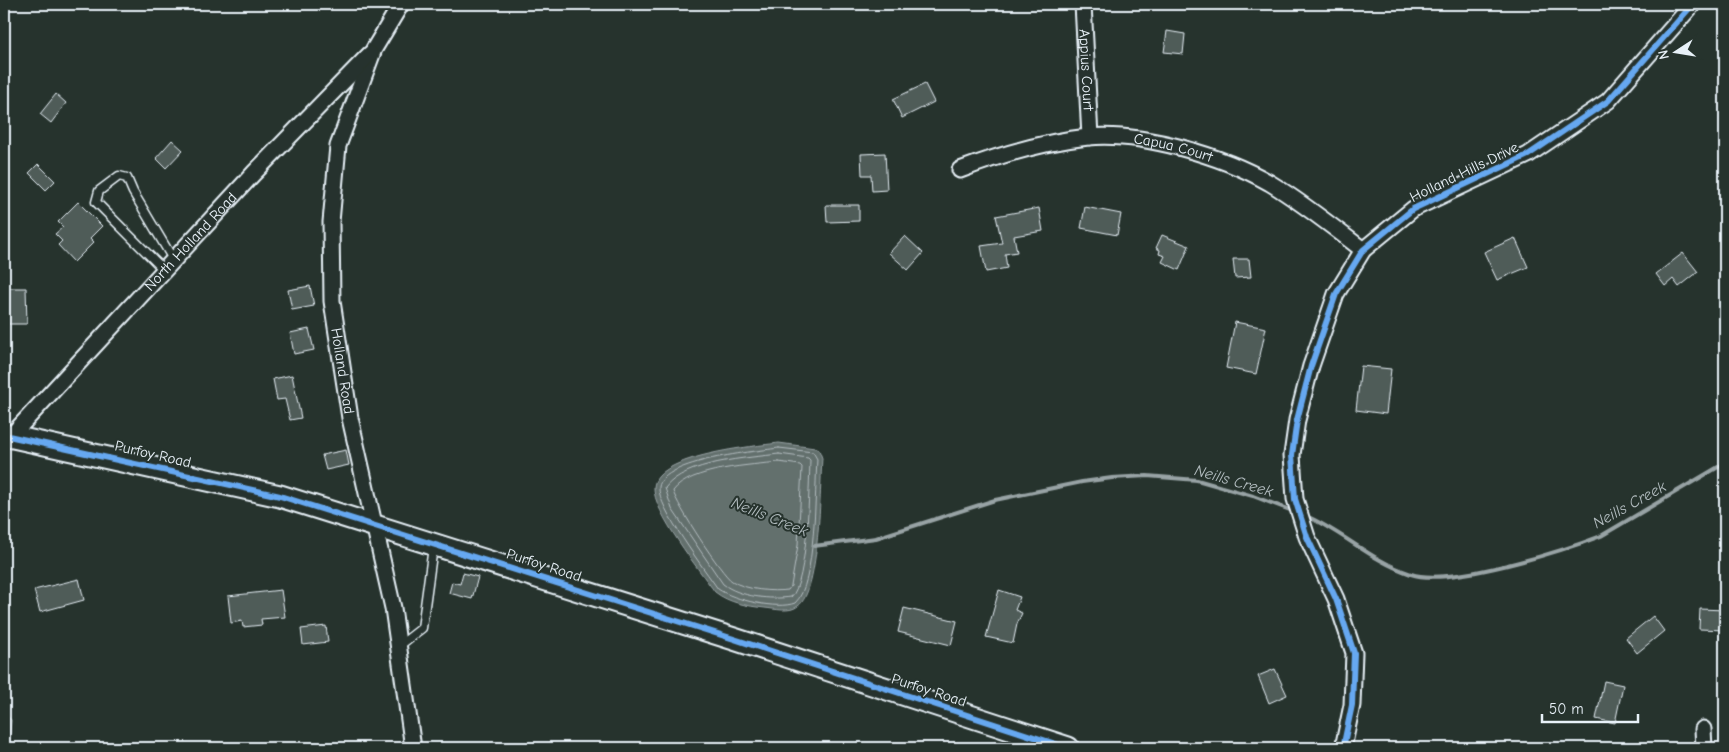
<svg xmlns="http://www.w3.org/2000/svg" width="1729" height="752" font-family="'Comic Neue',sans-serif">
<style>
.water{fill:#636f6d;stroke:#98a3a5}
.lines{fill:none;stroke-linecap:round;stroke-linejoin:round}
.shore{stroke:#b3bdc0;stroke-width:1}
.stream{stroke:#98a3a5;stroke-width:4}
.building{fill:#505c59;stroke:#e8f1f8}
.lane-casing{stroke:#e8f1f8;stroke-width:11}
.street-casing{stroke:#e8f1f8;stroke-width:19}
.secondary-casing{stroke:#e8f1f8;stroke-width:25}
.lane{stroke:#26332d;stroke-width:8}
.street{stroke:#26332d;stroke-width:15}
.secondary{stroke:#26332d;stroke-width:21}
.cycleway-casing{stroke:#26332d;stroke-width:9}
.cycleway{stroke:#66a8f1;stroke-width:6}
.labels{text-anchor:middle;stroke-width:4;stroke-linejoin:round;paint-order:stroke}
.street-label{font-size:15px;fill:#e8f1f8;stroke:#26332d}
.water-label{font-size:16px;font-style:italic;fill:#b3bdc0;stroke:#26332d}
</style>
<rect width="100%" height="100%" fill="#26332d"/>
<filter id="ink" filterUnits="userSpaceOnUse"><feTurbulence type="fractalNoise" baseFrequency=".02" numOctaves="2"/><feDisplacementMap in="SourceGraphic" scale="10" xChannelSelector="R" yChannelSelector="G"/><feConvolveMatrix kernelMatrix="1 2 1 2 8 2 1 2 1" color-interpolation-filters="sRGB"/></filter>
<g filter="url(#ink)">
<path class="water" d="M779,443L815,448L819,450L822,458C820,487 820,591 798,606C790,613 775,609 765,608C747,606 729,603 715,592C700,571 652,511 654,487C656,455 755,446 779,443Z
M4,712L11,720L10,733L4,748Z"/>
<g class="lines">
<path class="shore" d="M779,448L813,452L817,459C815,489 816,585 795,603C777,610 734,600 718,589C705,570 657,507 659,487C662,460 758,451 779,448Z
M779,454L808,458L810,460C809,486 808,583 791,597C771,600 740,597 723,584L672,509L665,488C685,461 748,458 779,454Z
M779,462L800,465L802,467L798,545L791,586L788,590C772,592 746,590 732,581C722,575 676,504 673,491C690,468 752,465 779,462Z"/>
<path class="stream" d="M1304,515C1342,531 1371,561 1411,574C1449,587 1562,551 1601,536L1725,463
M814,546L876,538L995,500L1082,482L1112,478L1147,476L1197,480L1253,496L1295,512"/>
</g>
<path class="building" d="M1167,31L1185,34L1183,54L1164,52Z
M925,84L934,102L902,118L893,99Z
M56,94L66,103L51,123L40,114Z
M172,140L183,150L166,168L156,158Z
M885,153L887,190L872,191L871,175H862L861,154Z
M38,164L55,181L46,190L29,173Z
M78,202L102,226L90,238L94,242L74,262L58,245L62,241L55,234L63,227L58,222Z
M826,205H859V221L827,222Z
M1085,207L1121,214L1117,235L1081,228Z
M1039,208L1043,231L1014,236L1017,252L1005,254L1007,268L986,272L981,246L1002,243L996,216Z
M1162,235L1189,246L1179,270L1162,262L1165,256L1159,254L1160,250L1156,248Z
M905,236L923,253L908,270L889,253Z
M1515,238L1528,267L1497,280L1484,252Z
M1683,253L1698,272L1679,287L1673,279L1665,286L1656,274Z
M1233,259H1249L1251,277L1235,278Z
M310,286L314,306L292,310L288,290Z
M4,288H26L27,324H4Z
M1235,322L1266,328L1256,374L1226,368Z
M309,329L314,350L294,354L290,333Z
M1361,366L1391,369L1386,414L1356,410Z
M292,375L301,418L290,420L285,399L277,400L273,379Z
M346,450L349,465L326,470L322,455Z
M463,573L478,577L472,599L449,593L452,582L460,584Z
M79,579L84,600L40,612L34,590Z
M281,590L285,617L261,619L262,625L243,627L242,621L231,623L228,596Z
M999,590L1020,597L1015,610L1022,613L1017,624L1013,643L986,637Z
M904,608L957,621L951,645L898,632Z
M1700,609L1725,610V630L1699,629Z
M1653,616L1664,631L1637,653L1626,638Z
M326,626L328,642L303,645L301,629Z
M1275,669L1287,695L1269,703L1258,676Z
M1604,681L1623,685L1615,723L1596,719Z"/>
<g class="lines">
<defs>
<path id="lane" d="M165,271L96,202L99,191L119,176L127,178L133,192L174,261
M399,646L422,628L433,547"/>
<g id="street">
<path id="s1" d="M401,4L374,49L338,146L331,222L332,301L350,418L393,608L413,748"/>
<path id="s2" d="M1083,4L1090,137"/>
<path id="s3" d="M960,170C1002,154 1043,142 1088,137C1143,132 1223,156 1270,183C1303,203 1333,227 1363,250"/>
<path id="s4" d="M10,437L254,173L370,54"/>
<path d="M1703,729L1704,748"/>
<path d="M1343,748L1352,705L1354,653L1336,599L1307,537L1295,499L1292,455L1297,420L1311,366L1336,294L1363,250L1413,209L1528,155L1608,101L1693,4"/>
</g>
<path id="secondary" d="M4,435L280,496L734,639L1068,748"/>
</defs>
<use href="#lane" class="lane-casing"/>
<use href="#street" class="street-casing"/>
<use href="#secondary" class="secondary-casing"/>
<use href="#lane" class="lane"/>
<use href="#street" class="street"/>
<use href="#secondary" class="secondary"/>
<defs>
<path id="cycleway" d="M4,435L280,496L734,639L1068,748
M1343,748L1352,705L1354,653L1336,599L1307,537L1295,499L1292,455L1297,420L1311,366L1336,294L1363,250L1413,209L1528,155L1608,101L1693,4"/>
</defs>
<use href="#cycleway" class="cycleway-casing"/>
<use href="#cycleway" class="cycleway"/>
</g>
</g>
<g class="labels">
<g class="street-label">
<text dy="5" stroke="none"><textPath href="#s2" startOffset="66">Appius Court</textPath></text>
<text dy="5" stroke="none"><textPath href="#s3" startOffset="219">Capua Court</textPath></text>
<text transform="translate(1464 172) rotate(-26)" y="5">Holland Hills Drive</text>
<text dy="5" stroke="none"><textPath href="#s4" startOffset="266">North Holland Road</textPath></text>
<text dy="5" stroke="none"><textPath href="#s1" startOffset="382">Holland Road</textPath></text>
<text transform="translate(153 454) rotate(13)" y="5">Purfoy Road</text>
<text transform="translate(544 565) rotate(18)" y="5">Purfoy Road</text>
<text transform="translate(929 690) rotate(18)" y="5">Purfoy Road</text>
</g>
<g class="water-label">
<text transform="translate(1234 480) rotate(16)" y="6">Neills Creek</text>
<text transform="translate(1629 504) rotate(-29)" y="6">Neills Creek</text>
<text transform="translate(770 516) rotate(22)" y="6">Neills Creek</text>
</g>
</g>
<rect width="1729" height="752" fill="none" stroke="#26332d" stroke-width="20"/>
<rect x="10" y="10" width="1709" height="732" fill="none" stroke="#e8f1f8" stroke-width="2" filter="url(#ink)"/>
<g transform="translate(1676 52) rotate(258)" stroke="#26332d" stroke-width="4" paint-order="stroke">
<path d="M0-4L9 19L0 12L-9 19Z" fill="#e8f1f8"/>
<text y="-8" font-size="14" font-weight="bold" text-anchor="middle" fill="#e8f1f8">N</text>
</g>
<path d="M1542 714v8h96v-8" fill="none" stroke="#e8f1f8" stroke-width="2.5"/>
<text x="1549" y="714" font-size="15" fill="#e8f1f8" stroke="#26332d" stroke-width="4" paint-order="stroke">50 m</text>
</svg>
